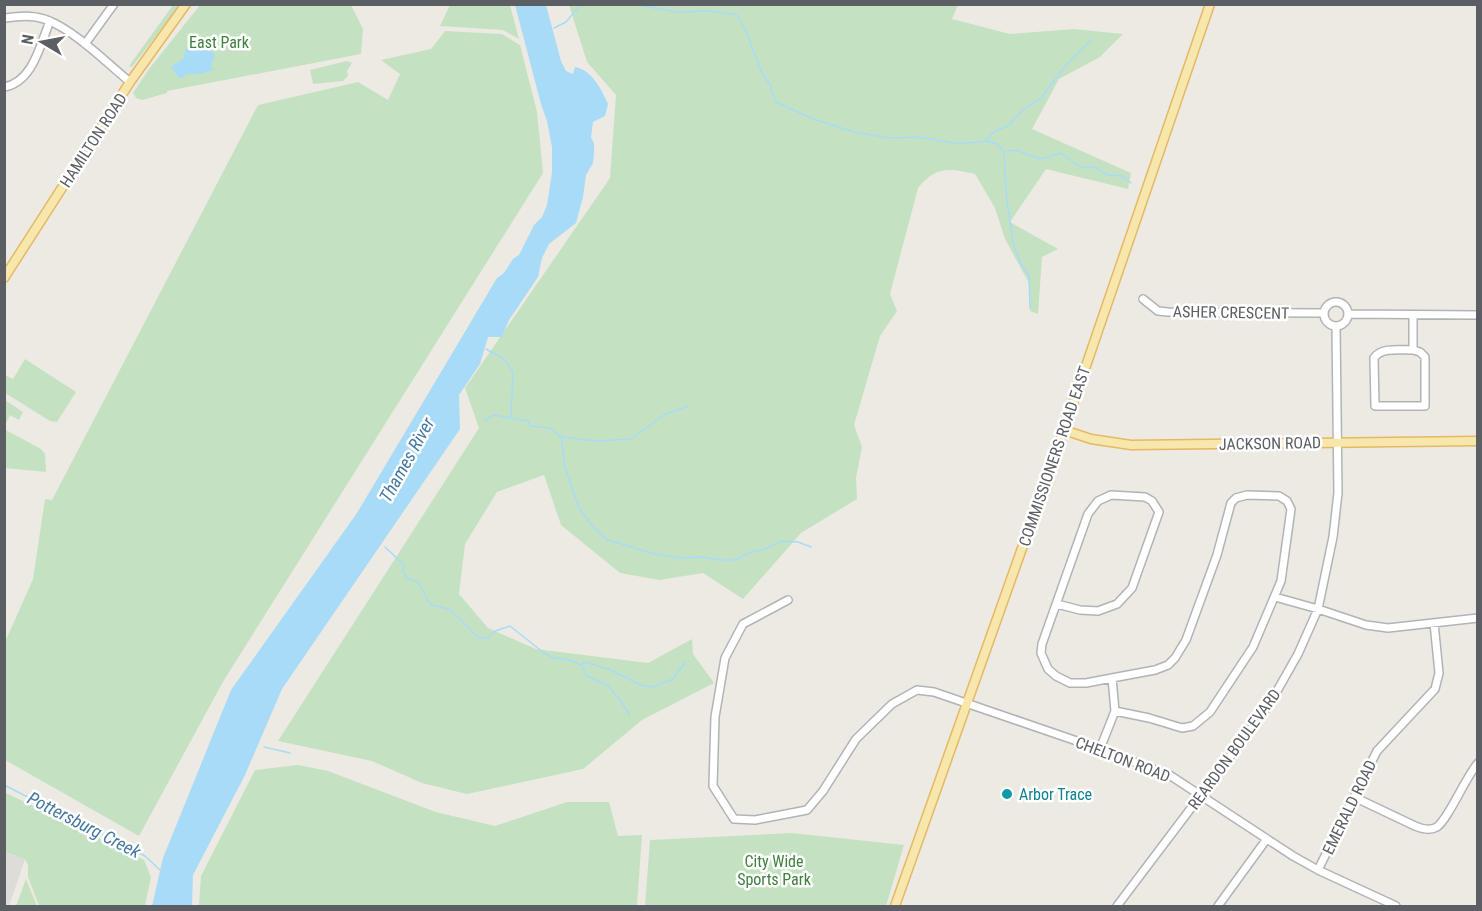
<svg xmlns="http://www.w3.org/2000/svg" width="1482" height="911" font-family="'Roboto Condensed',sans-serif">
<style>
.industrial{fill:#dedcd8}
.green{fill:#c4e2c2}
.water{fill:#a8dbf8}
.lines{fill:none;stroke-linecap:round;stroke-linejoin:round}
.stream{stroke:#a8dbf8;stroke-width:1.5}
.minor-casing{stroke:#b1b4b7;stroke-width:10}
.major-casing{stroke:#e5b864;stroke-width:11}
.minor{stroke:#fff;stroke-width:7}
.major{stroke:#f8e7ad;stroke-width:8}
.culture-dot{fill:#0f9aa8;stroke:#fff;stroke-width:2}
.labels{text-anchor:middle;stroke-width:5;stroke-linejoin:round;paint-order:stroke}
.park-label{font-size:16px;fill:#3e813c;stroke:#fff}
.street-label{font-size:16px;fill:#5b5f63;stroke:#fff}
.culture-label{font-size:16px;fill:#0d838f;stroke:#fff;text-anchor:start}
.water-label{font-size:18px;font-style:italic;fill:#4477a0;stroke:#fff}
</style>
<rect width="100%" height="100%" fill="#edeae3"/>
<path class="industrial" d="M5,852L25,859L9,906H5Z"/>
<path class="green" d="M173,5H180L132,67L129,66Z
M200,5H351L363,29L361,54L167,91V93L142,100L136,98L133,93L149,69Z
M450,5H510L519,39L503,30L440,26Z
M569,5H958L952,19L1010,34L1074,29L1123,34L1100,57L1059,79L1032,129L1131,173L1128,189L1046,169L1010,222L1058,249L1042,257L1038,314L1030,311V285L1005,239L995,208L975,174C949,168 936,166 918,188L890,294L897,311L880,336L854,425L862,447L856,478L857,499L801,533L743,599L703,573L659,580L620,573L561,525L544,475L497,492L465,544L459,594L488,628L536,649L648,663L692,639L693,654L714,683L642,720L583,769L467,794L422,783L372,761L278,741L479,428L465,388L610,178L616,95L587,62Z
M445,31L502,34L520,45L537,112L543,173L224,680L139,836L5,760V642L33,579L45,499L52,500L258,105L358,82L388,100L400,74L381,60L431,49Z
M347,61L352,63L347,71L348,76L343,81L313,84L310,70Z
M25,359L76,392L57,422L50,421L5,393V375L13,379Z
M5,400L23,412L19,420L10,415L5,425Z
M4,429L41,449L45,454L46,472L5,468Z
M298,765L328,771L436,812L495,826L567,802H609L618,836L642,835L637,906H199L201,876L255,770Z
M4,792L144,860L151,877L145,906H39L28,877V865L25,859L5,852Z
M792,833L904,845L886,906H645L650,840Z
M26,879L37,906H16Z"/>
<path class="water" d="M515,5H546L561,61L566,71L573,74L575,67C592,70 602,90 608,104L605,116L593,122L591,137L594,144V153L593,163L586,175L583,197L576,223L549,244L542,258L538,277L509,320L502,337H488L480,364L459,395L460,429L282,689L245,775L193,875L192,906H152L163,858L231,690L357,513L497,278L504,273L513,259L519,255L534,225L542,217L547,205L552,172V147L547,121L541,104Z
M198,37L215,55L211,65L213,70C209,71 202,74 198,74C189,74 188,72 180,79L171,67L184,58L185,51L192,40Z"/>
<g class="lines">
<path class="stream" d="M631,4L677,12L711,11L737,15L746,31L761,71L770,85L776,102L811,118L854,132L889,138L919,137L959,144L986,141L998,144L1004,152L1006,194L1014,247L1022,266L1029,275L1030,308
M554,28L566,22L581,4
M987,140L994,132L1009,125L1025,108L1041,98L1067,64L1091,40
M1006,151L1016,150L1040,159L1061,153L1080,167H1094L1108,175L1122,176L1131,183
M486,349L504,359L513,372L511,417
M485,420L494,415L528,421L531,426L550,428L561,437L565,467L579,508L593,527L606,539L650,553L681,558L703,557L719,560H736L748,553L765,549L782,541L798,542L811,547
M562,437L596,441L631,439L665,414L689,406
M385,547L405,566L402,572L406,575V578L418,582L430,604L451,610L479,638H488L495,631L510,626L544,653L552,657L573,661L581,665L587,676L607,685L621,701L630,715
M582,665L585,662L608,669L641,685L652,687L673,679L685,662
M264,747L290,753
M4,785L145,856L160,870"/>
<defs>
<path id="minor" d="M4,18C18,17 33,14 47,20C74,30 107,63 130,82
M85,44L114,4
M4,87C33,82 40,45 50,21
M1143,299L1158,311L1168,312L1323,313
M1324 314a12 12 0 1 1 24 0a12 12 0 1 1-24 0Z
M1348,314L1478,315
M1413,350C1400,350 1381,347 1374,358L1375,406H1425V357L1420,352L1413,350V315
M1275,597L1318,609L1366,625L1388,628L1478,618
M788,600L743,624L725,658L715,717L713,786L734,819L755,820L807,810L823,791L856,739L892,704L917,690L934,692L1100,749L1171,776L1293,856L1318,870L1396,906
M1057,604L1080,610L1098,611L1117,604L1132,588L1159,512L1152,501L1145,497L1111,495L1098,501L1088,514L1042,644L1041,653L1048,669L1056,676L1070,683H1086L1112,678L1155,670L1168,665L1175,658L1186,640L1217,555L1231,503L1236,498L1247,495L1279,496L1287,501L1291,509L1281,581L1253,647L1210,712L1193,726L1182,728L1149,718L1115,711
M1100,749L1115,711L1112,678
M1354,797L1415,826C1422,829 1430,831 1437,827C1449,818 1465,778 1478,763
M1318,870L1377,751L1435,689L1439,673L1434,623
M1117,906L1269,705L1298,654L1318,609L1333,537L1338,493L1336,326
M1218,906L1266,840"/>
<path id="major" d="M4,278L130,82L186,4
M1064,430L1091,439L1131,445L1478,441
M895,906L1064,430L1210,4"/>
</defs>
<use href="#minor" class="minor-casing"/>
<use href="#major" class="major-casing"/>
<use href="#minor" class="minor"/>
<use href="#major" class="major"/>
</g>
<circle class="culture-dot" cx="1007" cy="794" r="6"/>
<g class="labels">
<g class="park-label">
<text x="219" y="48">East Park</text>
<text x="774" y="867">City Wide<tspan x="774" dy="18">Sports Park</tspan></text>
</g>
<g class="street-label">
<text transform="translate(93 140) rotate(-57)" y="6">HAMILTON ROAD</text>
<text transform="translate(1231 312) rotate(1)" y="6">ASHER CRESCENT</text>
<text transform="translate(1270 443) rotate(-1)" y="6">JACKSON ROAD</text>
<text transform="translate(1054 456) rotate(-71)" y="6">COMMISSIONERS ROAD EAST</text>
<text transform="translate(1234 749) rotate(-54)" y="6">REARDON BOULEVARD</text>
<text transform="translate(1123 759) rotate(21)" y="6">CHELTON ROAD</text>
<text transform="translate(1349 807) rotate(-64)" y="6">EMERALD ROAD</text>
</g>
<g class="culture-label">
<text x="1019" y="800">Arbor Trace</text>
</g>
<g class="water-label">
<text transform="translate(407 460) rotate(-61)" y="6">Thames River</text>
<text transform="translate(84 825) rotate(27)" y="6">Pottersburg Creek</text>
</g>
</g>
<rect width="1482" height="911" fill="none" stroke="#5b5f63" stroke-width="12"/>
<g transform="translate(42 42) rotate(280)" stroke="#ffffff" stroke-width="4.5" paint-order="stroke">
<path d="M0-4.5L10 22L0 15L-10 22Z" fill="#5b5f63"/>
<text y="-9" font-size="16" font-weight="bold" text-anchor="middle" fill="#5b5f63">N</text>
</g>
</svg>
